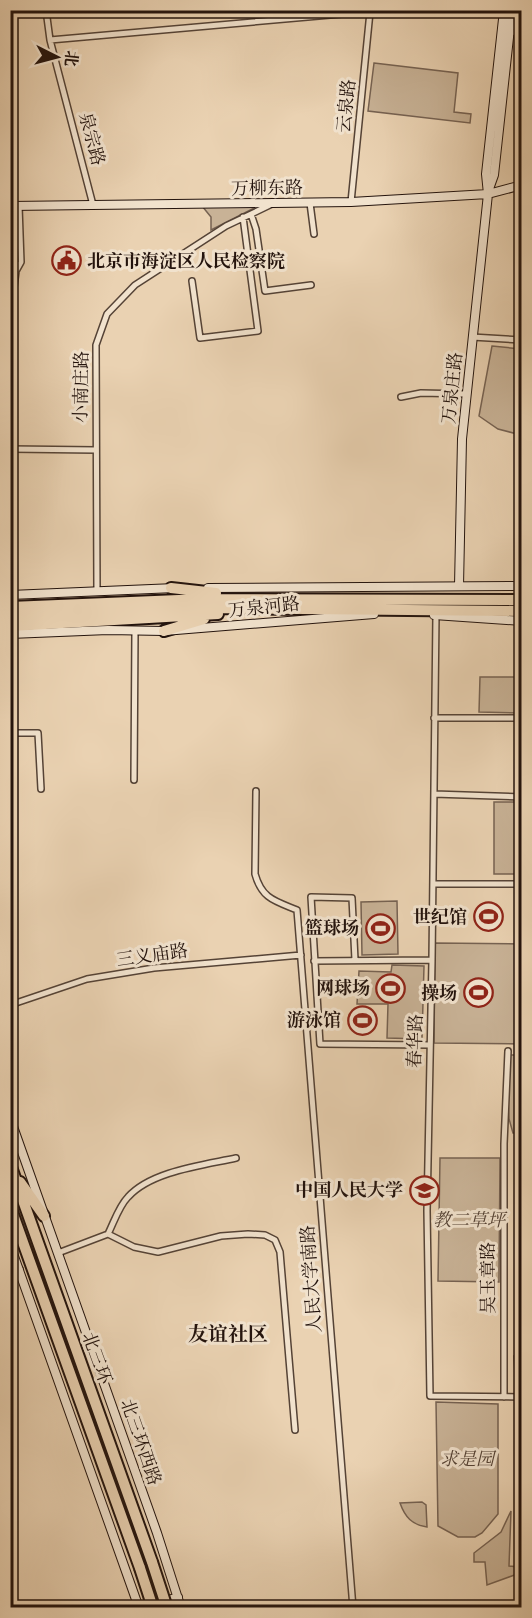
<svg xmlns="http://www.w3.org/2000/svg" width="532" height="1618" font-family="'Old Standard TT','Noto Serif SC',serif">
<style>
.green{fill:#c8b296;stroke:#766252;stroke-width:1.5}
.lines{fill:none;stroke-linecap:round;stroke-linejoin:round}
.street-casing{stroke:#554336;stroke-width:8}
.secondary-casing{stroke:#23130d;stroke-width:10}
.primary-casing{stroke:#23130d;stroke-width:11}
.highway-casing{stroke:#23130d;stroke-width:14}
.street{stroke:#f1e2cd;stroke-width:5}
.secondary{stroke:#f1e2cd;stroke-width:8}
.primary{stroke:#ead2b2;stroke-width:8}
.highway{stroke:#ead2b2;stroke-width:10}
.highway-bridge-casing{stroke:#23130d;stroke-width:14;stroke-linecap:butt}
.highway-bridge{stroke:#ead2b2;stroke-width:10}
.labels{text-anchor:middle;stroke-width:6;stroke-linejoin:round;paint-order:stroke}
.street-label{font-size:18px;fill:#23130d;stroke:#f1e2cd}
.poi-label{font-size:18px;font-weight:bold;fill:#23130d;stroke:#f1e2cd;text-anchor:end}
.park-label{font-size:18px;font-style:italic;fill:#554336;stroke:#f1e2cd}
.neighbourhood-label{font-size:20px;font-weight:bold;fill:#23130d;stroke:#f1e2cd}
</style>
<rect width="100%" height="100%" fill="#ead2b2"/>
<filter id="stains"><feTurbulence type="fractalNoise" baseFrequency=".00333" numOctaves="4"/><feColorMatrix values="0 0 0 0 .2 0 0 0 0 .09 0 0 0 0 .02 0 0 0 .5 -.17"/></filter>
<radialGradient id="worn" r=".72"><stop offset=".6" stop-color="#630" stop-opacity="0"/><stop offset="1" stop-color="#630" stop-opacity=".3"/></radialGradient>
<path class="green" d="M374,63L458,73L454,112L471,114L470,123L368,111Z
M202,206H258L211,230V217Z
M492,346L521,349V435L498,429L479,416Z
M480,677H521V713L479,712Z
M494,802H521L522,867H520L519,874H494Z
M397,901L398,954L362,955L361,902Z
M435,943L521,944V1044L434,1043Z
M392,965L424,966L422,1039L387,1038L388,1004H357L359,971L391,972Z
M510,1055H521V1133H513L509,1119L508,1100Z
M440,1158H500L499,1282L438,1281Z
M514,1356H521V1393L516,1394Z
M436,1402L498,1404V1514L482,1533L475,1537H458L438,1526Z
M422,1502L426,1505L427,1527C412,1525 405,1517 400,1503Z
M511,1511L509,1566L520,1567V1573L487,1585L485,1562H474V1553L501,1532Z"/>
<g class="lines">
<defs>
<path id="street" d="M46,10L50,40L93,205
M510,32L522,33
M50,40L353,13L504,12
M351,202L370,12
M310,203L314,234
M251,214L256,229L265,291L311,285
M192,281L200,338L258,331L243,217
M10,319L16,271L21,262L19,206
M472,337L522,340
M401,397L421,393L466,394
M10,449L96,450
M97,591L96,345L107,314L135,285L226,226L272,204
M436,615L432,960L427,1211L430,1396L522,1397
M434,718H522
M10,733H38L41,789
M134,780L135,631
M256,791L255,874C262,899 275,901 297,910L353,1608
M434,794L522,797
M433,884H522
M355,960L352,898L311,897L320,1044L430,1045
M314,961L432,960
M10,1005L87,979L154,968L301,955
M108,1234L134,1247L158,1252L221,1236L248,1234L265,1235L275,1240L280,1252L295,1430
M58,1253L108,1234C114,1222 119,1206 128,1197C151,1171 204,1165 236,1158
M10,1272L20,1269
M504,1397V1144L508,1051"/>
<path id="secondary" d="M489,189L494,175L512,10
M10,206L351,202L488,194L522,185
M459,586L462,439L488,194L486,174L504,10
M208,588L522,586
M10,595L175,588
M434,615L522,621
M10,634L108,630L164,631L374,614
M10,1118L157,1533L181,1608
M10,1245L139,1608
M143,1608L178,1597"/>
<path id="primary" d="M516,1608L522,1606"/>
<path id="highway" d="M171,588L216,593
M10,607L203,599L522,600
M10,617L204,608L522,611
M10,626L218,614
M164,631L204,619
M10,1164L152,1562
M20,1182L44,1216
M10,1206L140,1568"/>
</defs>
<use href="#street" class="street-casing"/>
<use href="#secondary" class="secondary-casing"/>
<use href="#primary" class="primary-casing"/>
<use href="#highway" class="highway-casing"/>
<use href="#street" class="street"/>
<use href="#secondary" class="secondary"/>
<use href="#primary" class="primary"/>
<use href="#highway" class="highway"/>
<defs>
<path id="highway-bridge" d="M152,1562L167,1608
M140,1568L153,1608"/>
</defs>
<use href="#highway-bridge" class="highway-bridge-casing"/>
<use href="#highway-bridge" class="highway-bridge"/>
</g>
<defs>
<symbol id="civic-ring" viewBox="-11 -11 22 22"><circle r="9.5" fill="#f1e2cd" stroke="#8f2418" stroke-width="1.5"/><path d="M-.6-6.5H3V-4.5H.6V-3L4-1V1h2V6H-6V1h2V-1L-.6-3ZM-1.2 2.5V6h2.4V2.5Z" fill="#8f2418"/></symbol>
<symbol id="stadium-ring" viewBox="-11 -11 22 22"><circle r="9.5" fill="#f1e2cd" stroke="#8f2418" stroke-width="1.5"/><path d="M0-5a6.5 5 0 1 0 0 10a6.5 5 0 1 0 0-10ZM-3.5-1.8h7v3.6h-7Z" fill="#8f2418"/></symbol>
<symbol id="university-ring" viewBox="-11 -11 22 22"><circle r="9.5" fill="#f1e2cd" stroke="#8f2418" stroke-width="1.5"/><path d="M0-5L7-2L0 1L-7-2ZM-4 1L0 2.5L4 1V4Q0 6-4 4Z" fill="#8f2418"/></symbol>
</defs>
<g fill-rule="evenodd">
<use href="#civic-ring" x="50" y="244" width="33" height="33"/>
<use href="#stadium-ring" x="472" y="900" width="33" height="33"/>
<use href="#stadium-ring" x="364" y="912" width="33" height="33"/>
<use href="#stadium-ring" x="374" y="972" width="33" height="33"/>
<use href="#stadium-ring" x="462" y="976" width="33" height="33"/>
<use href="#stadium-ring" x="346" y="1004" width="33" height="33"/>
<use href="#university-ring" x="408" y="1174" width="33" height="33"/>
</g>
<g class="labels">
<g class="street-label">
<text transform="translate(346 106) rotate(-84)" y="6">云泉路</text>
<text transform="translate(92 139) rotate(75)" y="6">泉宗路</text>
<text transform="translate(267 188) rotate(-1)" y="6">万柳东路</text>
<text transform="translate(81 387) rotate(-89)" y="6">小南庄路</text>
<text transform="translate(452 388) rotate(-84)" y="6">万泉庄路</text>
<text transform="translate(264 607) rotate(-6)" y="6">万泉河路</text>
<text transform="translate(152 955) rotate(-8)" y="6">三义庙路</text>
<text transform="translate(415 1041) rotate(-88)" y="6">春华路</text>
<text transform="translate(488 1278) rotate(-90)" y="6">吴玉章路</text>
<text transform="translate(311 1279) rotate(-94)" y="6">人民大学南路</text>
<text transform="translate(97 1358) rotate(70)" y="6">北三环</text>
<text transform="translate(141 1442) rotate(71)" y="6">北三环西路</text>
</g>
<g class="poi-label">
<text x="87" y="267" text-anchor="start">北京市海淀区人民检察院</text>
<text x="467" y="923">世纪馆</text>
<text x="359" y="934">篮球场</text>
<text x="370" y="994">网球场</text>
<text x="457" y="999">操场</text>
<text x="341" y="1026">游泳馆</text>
<text x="403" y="1196">中国人民大学</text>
</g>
<g class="park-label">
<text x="469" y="1226">教二草坪</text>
<text x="467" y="1465">求是园</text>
</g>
<g class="neighbourhood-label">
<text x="228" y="1341">友谊社区</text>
</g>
</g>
<rect width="532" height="1618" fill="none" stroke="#ead2b2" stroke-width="36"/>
<rect x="12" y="12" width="508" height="1594" fill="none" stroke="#23130d" stroke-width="3"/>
<rect x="18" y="18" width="496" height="1582" fill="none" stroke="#23130d" stroke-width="1.5"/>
<g transform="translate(57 57) rotate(96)" stroke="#f1e2cd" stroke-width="4.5" paint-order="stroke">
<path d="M0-4.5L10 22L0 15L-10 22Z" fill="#23130d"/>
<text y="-9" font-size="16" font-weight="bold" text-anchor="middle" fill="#23130d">北</text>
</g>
<rect width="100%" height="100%" filter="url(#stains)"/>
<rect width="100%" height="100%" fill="url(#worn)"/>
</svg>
